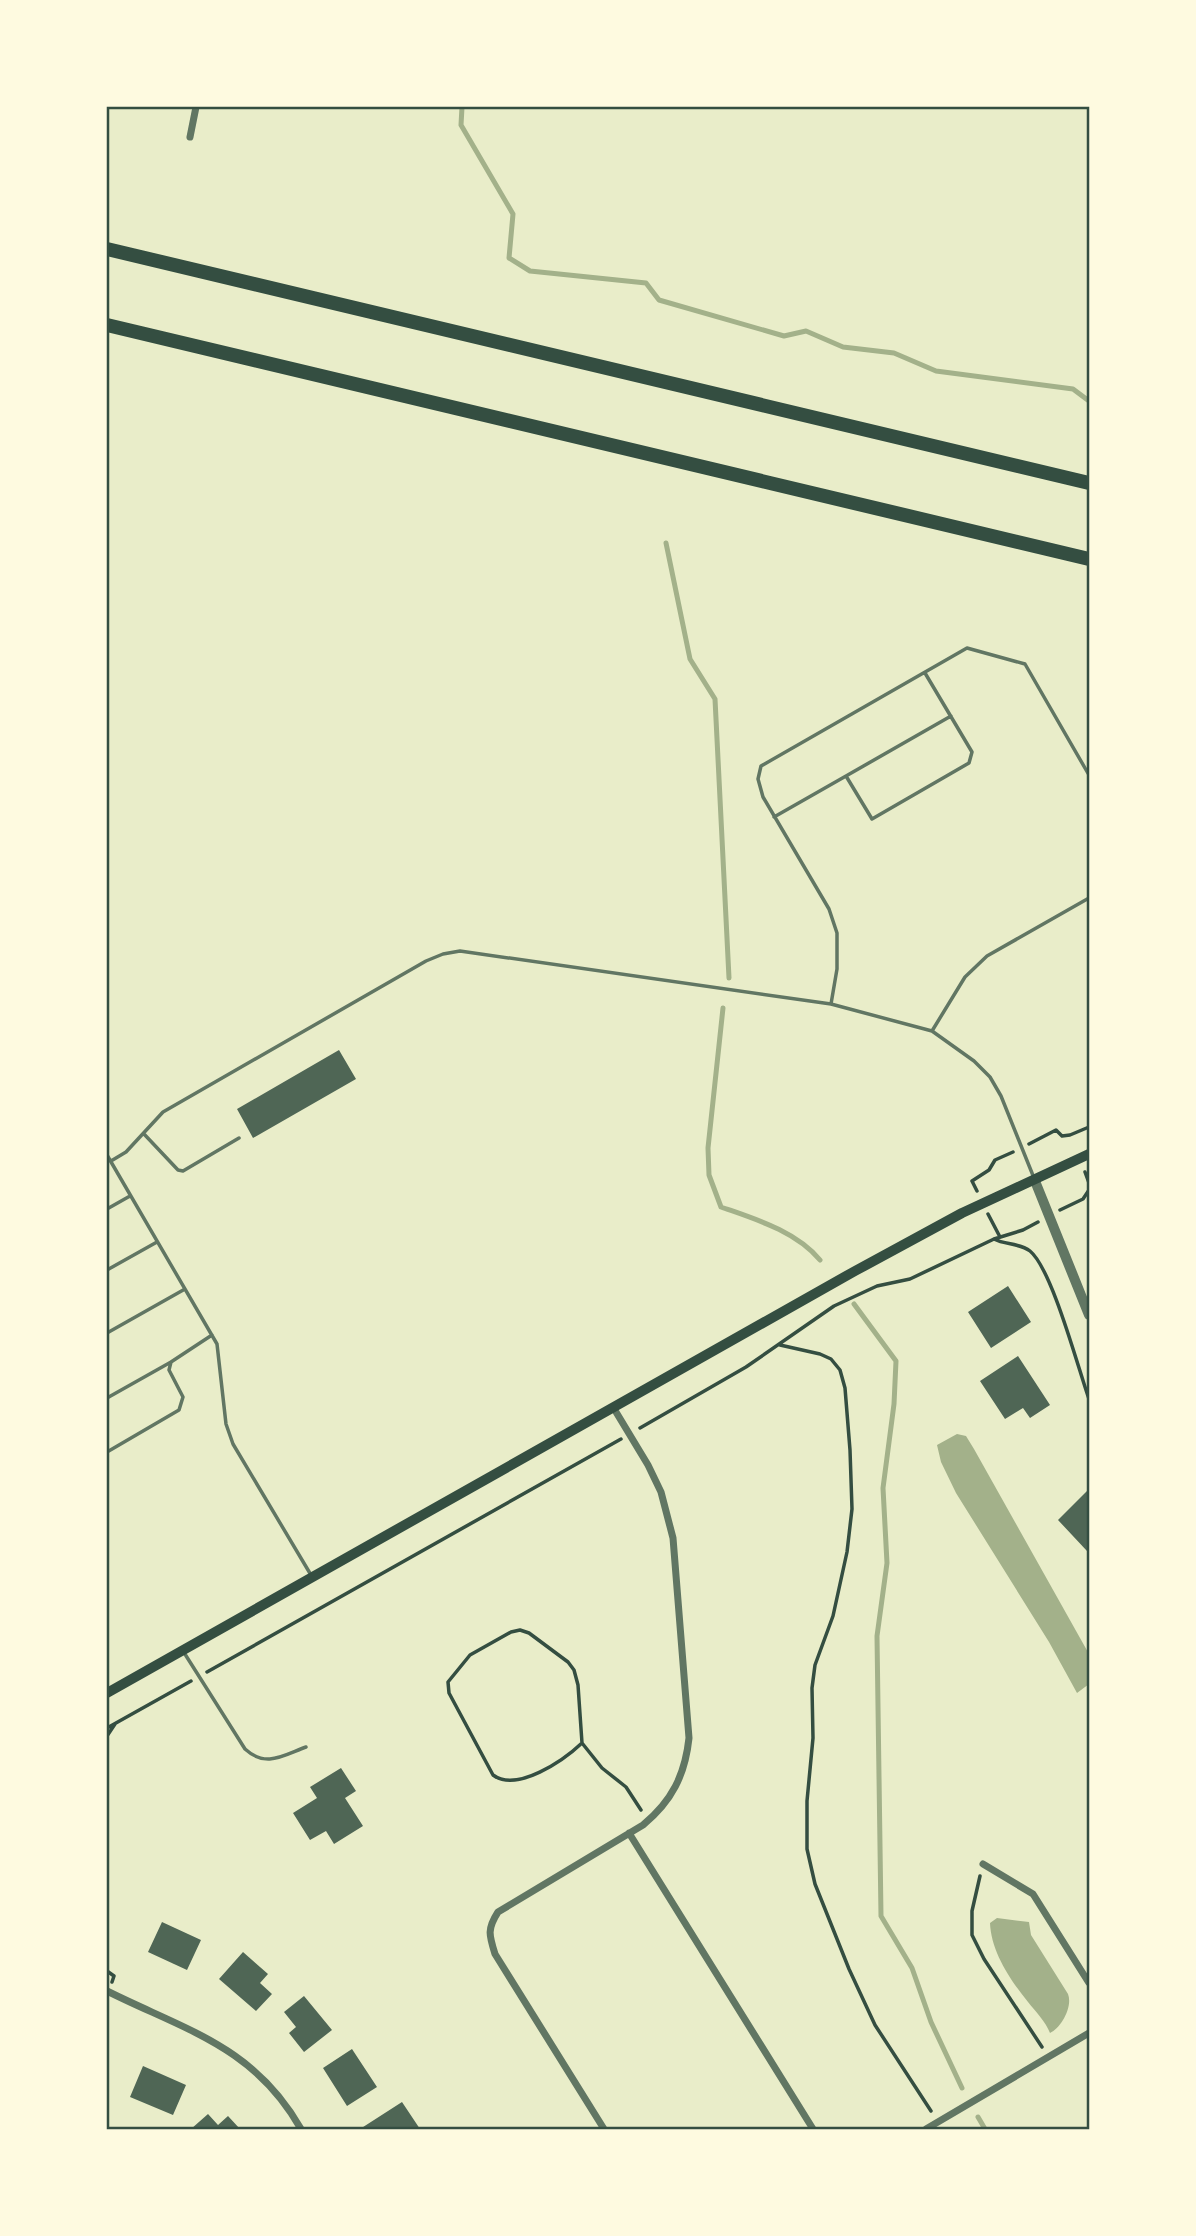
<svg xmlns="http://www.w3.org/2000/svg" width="1196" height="2236" font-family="Roboto,sans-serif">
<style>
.water{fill:#a3b18a}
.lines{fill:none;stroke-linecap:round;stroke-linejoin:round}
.stream{stroke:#a3b18a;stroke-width:5}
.building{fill:#4f6655}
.path{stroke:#344e41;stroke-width:3.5}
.service{stroke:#617663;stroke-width:3.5}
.minor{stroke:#617663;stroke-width:7}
.tertiary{stroke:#617663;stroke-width:10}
.secondary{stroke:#344e41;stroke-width:10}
.motorway{stroke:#344e41;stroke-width:14}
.neatline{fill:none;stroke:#344e41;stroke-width:2.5}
</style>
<rect width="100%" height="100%" fill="#e9edc9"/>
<path class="water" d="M957,1434L966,1436L974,1449L1089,1654V1684L1077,1693L1049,1642L956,1493L941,1462L937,1445Z
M997,1918L1029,1922L1031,1935L1068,1994C1073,2007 1061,2028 1050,2033C1046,2022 1035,2011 1028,2002C1010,1980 991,1951 990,1923Z"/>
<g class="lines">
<path class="stream" d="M462,107L461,125L513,214L509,258L530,271L646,283L659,300L784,336L806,331L843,347L894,353L936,371L1073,389L1089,401
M666,543L690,659L715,699L729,978
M723,1008L708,1148L709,1175L721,1207C755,1219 796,1231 820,1260
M854,1304L896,1361L894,1404L883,1488L887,1563L877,1636L881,1916L912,1968L931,2022L962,2088
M978,2117L985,2129"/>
</g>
<path class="building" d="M339,1050L356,1079L253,1138L237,1109Z
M1008,1286L1031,1322L991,1348L968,1312Z
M1018,1356L1050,1405L1030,1418L1023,1408L1005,1419L980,1381Z
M1089,1489V1549L1087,1551L1058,1520Z
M341,1768L356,1791L345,1798L363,1826L334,1844L326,1831L310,1840L293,1813L317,1798L310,1787Z
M162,1922L201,1940L187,1970L148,1952Z
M243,1952L268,1974L260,1983L272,1994L256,2011L219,1979Z
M304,1996L332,2030L304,2052L289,2033L296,2027L284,2012Z
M352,2049L377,2087L347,2106L323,2068Z
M143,2066L186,2085L173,2115L130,2097Z
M402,2102L420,2129H360Z
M208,2114L218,2125L228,2116L240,2129H191Z"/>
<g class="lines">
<path class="path" d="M1029,1144L1056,1130L1062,1136L1070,1135L1089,1127
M1085,1172L1089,1183
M977,1191L972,1181L989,1170L995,1160L1013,1152
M1060,1210L1083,1199L1089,1190
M988,1214L1000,1237
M1038,1222L1023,1230L994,1239C1005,1245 1020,1243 1030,1251C1052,1269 1078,1368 1089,1399
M780,1345L820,1354L831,1359L840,1370L845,1388L850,1450L852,1509L847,1552L833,1616L815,1665L812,1688L813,1738L807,1801V1849L815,1884L849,1969L875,2025L931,2111
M640,1428L746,1367L834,1306L877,1286L910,1279L994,1239
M207,1672L621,1439
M107,1728L191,1681
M107,1736L115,1724
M582,1743C564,1760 517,1793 493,1775L449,1693L448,1682L470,1655L511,1632L520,1630L529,1633L568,1662L574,1670L578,1685L582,1743L602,1768L626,1787L641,1810
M980,1876L972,1911V1935L984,1959L1042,2047
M107,1971L114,1976L112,1982"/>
<path class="service" d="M846,776L951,716
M774,817L846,776L872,819L969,763L972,752L925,673
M831,1004L837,969V933L829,909L763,797L758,779L761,766L967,648L1025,664L1089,775
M932,1031L965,977L987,956L1089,898
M144,1134L178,1170L183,1171L239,1138
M107,1155L217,1344L226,1424L233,1444L311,1575
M111,1161L126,1152L163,1112L426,961L443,954L460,951L831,1004L932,1031L974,1061L990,1077L1001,1096L1034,1178
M107,1209L130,1196
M107,1270L157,1242
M107,1333L185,1289
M107,1398L171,1362
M107,1452L179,1410L183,1397L169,1370L171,1362L212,1335
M183,1651L245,1749C266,1768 282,1756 306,1747"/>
<path class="minor" d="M190,137L196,107
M629,1833L813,2129
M983,1864L1033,1894L1089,1983
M107,1991C185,2030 254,2046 301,2129
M604,2129L495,1954C489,1935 487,1929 498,1912L643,1825C672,1801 685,1775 689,1738L673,1538L661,1492L648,1465L613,1407
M926,2129L1089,2033"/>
<path class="tertiary" d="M1035,1181L1089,1315"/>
<path class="secondary" d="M107,1693L855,1271L962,1213L1089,1154"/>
<path class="motorway" d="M107,249L1089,483
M107,325L1089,559"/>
</g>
<rect width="1196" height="2236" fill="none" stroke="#fefae0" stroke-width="217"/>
<rect x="108" y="108" width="980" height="2020" class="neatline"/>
</svg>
